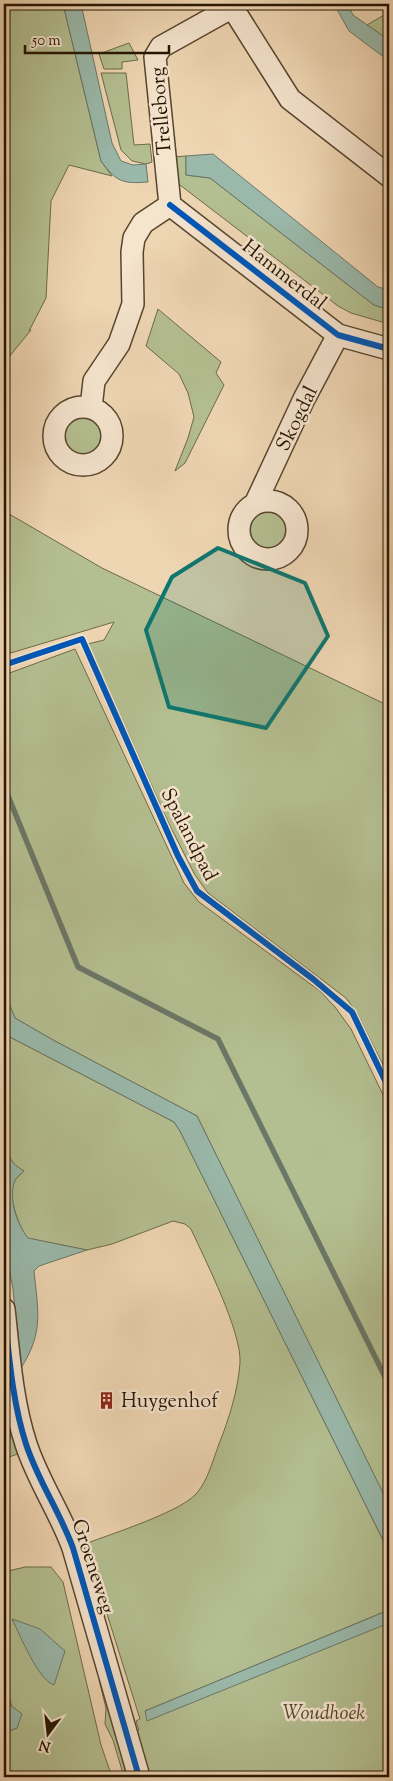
<svg xmlns="http://www.w3.org/2000/svg" width="393" height="1781" font-family="'Sorts Mill Goudy',serif">
<style>
.green{fill:#b4bf91;stroke:#6c6a48}
.water{fill:#9ab9ab;stroke:#6b7767}
.lines{fill:none;stroke-linecap:round;stroke-linejoin:round}
.stream{stroke:#6b7767;stroke-width:5.5}
.minor-casing{stroke:#58452d;stroke-width:24}
.minor{stroke:#f5e4ce;stroke-width:21}
.cycleway-casing{stroke:#f5e4ce;stroke-width:9}
.cycleway{stroke:#0057b8;stroke-width:6}
.marked{fill:#0f766e;fill-opacity:0.2;stroke:#0f766e;stroke-width:4;stroke-linejoin:round}
.labels{text-anchor:middle;stroke-width:5;stroke-linejoin:round;paint-order:stroke}
.street-label{font-size:20px;fill:#251500;stroke:#f5e4ce}
.poi-label{font-size:20px;fill:#251500;stroke:#f5e4ce;text-anchor:start}
.park-label{font-size:20px;font-style:italic;fill:#50482c;stroke:#f5e4ce}
</style>
<rect width="100%" height="100%" fill="#efd6b3"/>
<filter id="stains"><feTurbulence type="fractalNoise" baseFrequency=".004" numOctaves="4"/><feColorMatrix values="0 0 0 0 .2 0 0 0 0 .09 0 0 0 0 .02 0 0 0 .5 -.17"/></filter>
<radialGradient id="worn" r=".72"><stop offset=".6" stop-color="#630" stop-opacity="0"/><stop offset="1" stop-color="#630" stop-opacity=".3"/></radialGradient>
<path class="green" d="M4,4H63L101,161L112,176L69,165L51,201L46,298L29,331L31,330L4,363Z
M389,12V40L367,25Z
M129,43L138,60L122,62V69H104L99,54Z
M101,73H126L134,145L150,144L152,162L146,164L132,161L121,150Z
M186,156V175L210,178L374,305L389,310V324L351,313L338,306L176,182L173,157Z
M158,309L221,362L216,373L224,385L185,463L175,471L188,438L194,417L188,393L179,374L146,346Z
M63 436a20 20 0 1 1 40 0a20 20 0 1 1-40 0Z
M248 530a21 21 0 1 1 42 0a21 21 0 1 1-42 0Z
M4,511L102,568L389,706V1077L357,1013L346,998L208,893L195,875L169,824L88,644L104,640L114,622L4,655Z
M75,649L184,883L199,902L320,991L335,1007L351,1029L389,1107V1530L370,1467L197,1116L53,1040L15,1018L4,992V675Z
M4,1034L174,1122L180,1131L389,1552V1610L145,1711L389,1615V1777H147L134,1734L139,1730L136,1721L140,1719L85,1544C111,1534 177,1513 195,1495C207,1483 213,1460 219,1444C229,1419 238,1390 240,1363C242,1332 205,1260 191,1229L185,1224L173,1221L112,1244L87,1250L27,1238C19,1226 6,1194 15,1180C18,1177 21,1174 24,1171C11,1164 7,1156 4,1142Z
M4,1346L20,1453L4,1459Z
M25,1567H51L63,1582L101,1745L112,1777L65,1775L54,1777H4V1733L17,1728L4,1675V1572Z
M99,1680H104L133,1777H124L113,1740L105,1724L106,1708Z"/>
<path class="water" d="M63,4H81L112,143L121,161L133,165L146,164L148,182C123,184 116,182 101,161Z
M334,4H347L353,15L389,40V61L349,31Z
M213,154L378,287L389,290V310L374,305L210,178L186,175V156Z
M4,992L15,1018L53,1040L197,1116L389,1505V1552L180,1131L174,1122L4,1034Z
M4,1142C8,1156 11,1164 24,1171C21,1174 15,1178 14,1183C9,1201 17,1224 28,1238L87,1250L39,1266L34,1271C38,1311 44,1332 21,1368L13,1289L4,1242Z
M4,1408C8,1422 16,1438 4,1449Z
M389,1610V1623L147,1721L145,1711Z
M12,1619L40,1629L65,1651L54,1685C38,1680 20,1635 12,1619Z
M4,1675L10,1705L22,1714L17,1728L4,1733Z"/>
<g class="lines">
<path class="stream" d="M4,786L78,967L218,1039L389,1385"/>
<defs>
<path id="minor" d="M232,7L290,99L389,176
M170,205L338,335L389,349
M170,205L155,57L161,47L238,4
M54 436a29 29 0 1 1 58 0a29 29 0 1 1-58 0Z
M91,408L94,381L119,344L133,304L132,252L134,238L143,223L170,205
M239 530a29 29 0 1 1 58 0a29 29 0 1 1-58 0Z
M256,502L304,399L338,335
M4,1309C9,1354 12,1401 26,1444C38,1481 60,1512 73,1548L139,1777"/>
</defs>
<use href="#minor" class="minor-casing"/>
<use href="#minor" class="minor"/>
<defs>
<path id="cycleway" d="M170,205L338,335L389,349
M4,665L82,639L178,856L197,891L313,979L352,1012L389,1089
M4,1309C9,1354 12,1401 26,1444C38,1481 60,1512 73,1548L139,1777"/>
</defs>
<use href="#cycleway" class="cycleway-casing"/>
<use href="#cycleway" class="cycleway"/>
</g>
<path class="marked" d="M218,548L305,583L328,636L266,728L169,707L146,630L172,577Z"/>
<defs>
<symbol id="building-bare" viewBox="-9 -9 18 18"><path d="M-4-6H4V6H1V3H-1V6H-4ZM-2.5-4.3h1.7v1.8h-1.7ZM.8-4.3h1.7v1.8H.8ZM-2.5-1h1.7V.8h-1.7ZM.8-1h1.7V.8H.8Z" fill="#8f2418" stroke="#f5e4ce" stroke-width="2.5" paint-order="stroke"/></symbol>
</defs>
<g fill-rule="evenodd">
<use href="#building-bare" x="94" y="1388" width="25" height="25"/>
</g>
<g class="labels">
<g class="street-label">
<text transform="translate(160 111) rotate(-95)" y="7">Trelleborg</text>
<text transform="translate(285 274) rotate(38)" y="7">Hammerdal</text>
<text transform="translate(296 418) rotate(-64)" y="7">Skogdal</text>
<text transform="translate(190 834) rotate(63)" y="7">Spalandpad</text>
<text transform="translate(94 1566) rotate(72)" y="7">Groeneweg</text>
</g>
<g class="poi-label">
<text x="121" y="1407">Huygenhof</text>
</g>
<g class="park-label">
<text x="324" y="1719">Woudhoek</text>
</g>
</g>
<rect width="393" height="1781" fill="none" stroke="#efd6b3" stroke-width="20"/>
<rect x="5" y="5" width="383" height="1771" fill="none" stroke="#251500" stroke-width="2.5"/>
<rect x="10" y="10" width="373" height="1761" fill="none" stroke="#251500"/>
<g transform="translate(48 1734) rotate(195)" stroke="#f5e4ce" stroke-width="4" paint-order="stroke">
<path d="M0-4L9 19L0 12L-9 19Z" fill="#251500"/>
<text y="-8" font-size="14" font-weight="bold" text-anchor="middle" fill="#251500">N</text>
</g>
<path d="M25 45v8h144v-8" fill="none" stroke="#251500" stroke-width="2.5"/>
<text x="32" y="45" font-size="15" fill="#251500" stroke="#f5e4ce" stroke-width="4" paint-order="stroke">50 m</text>
<rect width="100%" height="100%" filter="url(#stains)"/>
<rect width="100%" height="100%" fill="url(#worn)"/>
</svg>
